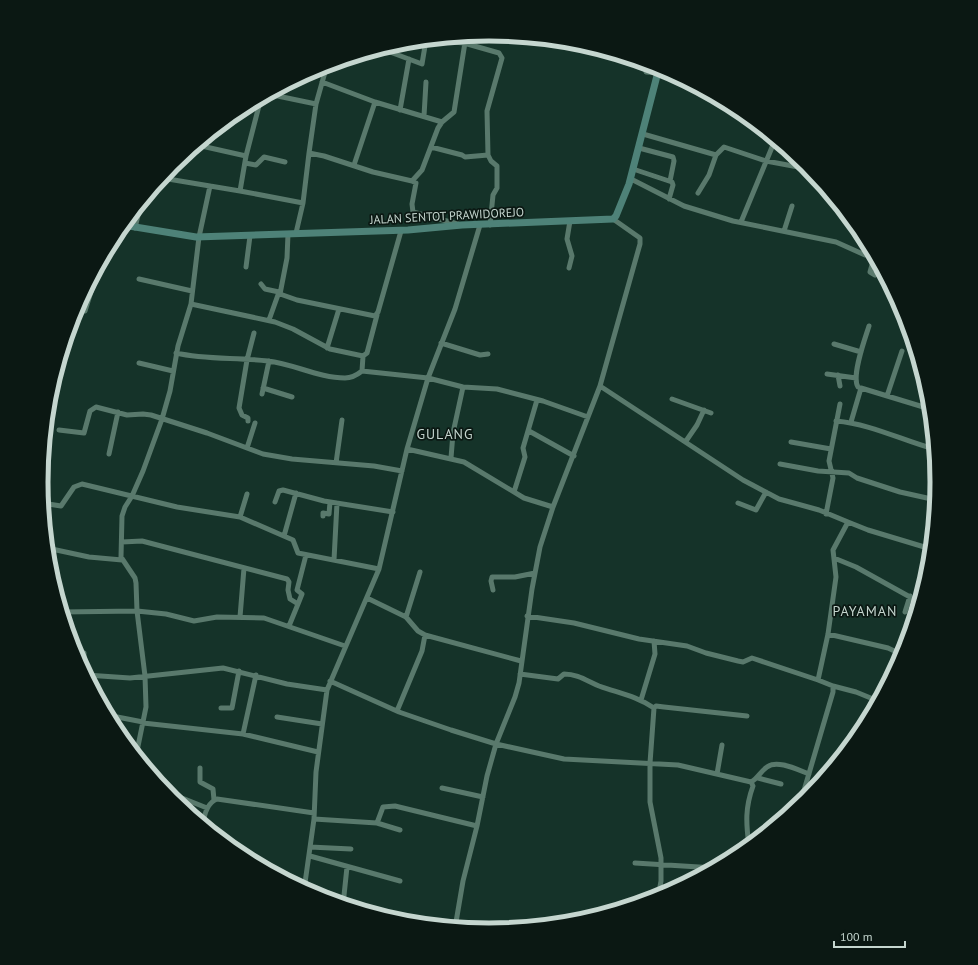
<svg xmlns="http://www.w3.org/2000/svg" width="978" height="965" font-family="'PT Sans',sans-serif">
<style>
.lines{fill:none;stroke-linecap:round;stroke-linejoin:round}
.street{stroke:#59796c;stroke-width:5}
.secondary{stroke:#4e8278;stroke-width:7}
.labels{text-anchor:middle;stroke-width:3.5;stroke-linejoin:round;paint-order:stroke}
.street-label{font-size:12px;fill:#c5d6cf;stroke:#0b1813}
.quarter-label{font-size:14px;letter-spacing:1px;fill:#c5d6cf;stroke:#0b1813}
.rim{fill:none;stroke:#c5d6cf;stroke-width:5}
</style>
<rect width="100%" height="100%" fill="#153329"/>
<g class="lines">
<path class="street" d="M431,40L464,43L499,53L502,58L487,111L488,155L491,161L497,166V188L493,195L490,225
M382,49L422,64L426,40
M645,63L646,72L658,73
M327,65L316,104L309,153L324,156L373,172L412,181L416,183L412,204L413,212L458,224
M659,70L668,72
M322,82L375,102L442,122
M268,94L316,104
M400,110L409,59
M424,116L426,82
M643,134L716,155L724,147L766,161L809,169
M197,145L246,156
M431,147L462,155L465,157L488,155
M639,148L673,157L674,161L670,181
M245,163L256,165L264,157L285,162
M354,165L375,102
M633,169L672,182L673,185L669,199
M162,178L240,191L246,156L261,98
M631,179L684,206L733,221L836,242L865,255L869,246
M412,181L422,170L438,128L442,122L454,112L466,36
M240,191L303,203
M698,193L709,175L716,155
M613,219L640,238V244L600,386L553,507L540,547L532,589L519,683L515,697L496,744L564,759L678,765L751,782L753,786C745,808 746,823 749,846
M741,222L775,140
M135,228L141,203
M784,231L792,206
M296,233L303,203L309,153
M288,234L287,258L280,294L297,300L375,316L378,312L401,231
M874,258L870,272L875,275
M246,267L250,236
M569,268L572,256L567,239L570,221
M139,279L192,291
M261,284L265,289L279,292L269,320
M191,304L275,322L293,329L330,349L363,356L362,371L428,378L463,387L497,389L543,401L588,417
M85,311L99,266
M441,343L480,355L488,354
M834,344L861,352
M327,348L339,309
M176,353C206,360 237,357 268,361C294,364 319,378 345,378C352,378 357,375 362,371
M363,356L367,353L377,315
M139,363L173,371
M827,374L856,378
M838,375L840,386
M600,386L743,480L779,499L819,510L848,522
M263,388L292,397
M861,388L858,387C851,376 865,339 869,326
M262,394L269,361
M887,396L902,351
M672,399L711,413
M248,421V418L242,415L239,408L247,360L254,333
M836,421C871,424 901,440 934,449
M851,422L861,388L930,409
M59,430L84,433L90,411L96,407L127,415L143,414L151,415L207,433L263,454L292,459L374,466L402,471
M529,431L574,456
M686,441L697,425L704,410
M791,442L831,449
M247,448L255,423
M407,449L464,462L524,498L553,507
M109,454L118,412
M451,458L453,433L463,387
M336,463L342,420
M780,464L818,471L849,473L857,478L900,492L936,500
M514,492L525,457L523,448L537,400
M275,502L279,491L283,490L324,501L393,512
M42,503L61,506L74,487L82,484L177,507L240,517L293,540L298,553L379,569
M738,503L756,510L766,492
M826,514L833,478L829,461L840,404
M323,516V513L329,514L330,502
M240,517L247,494
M284,536L296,493
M122,542L142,541L287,579L289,582L288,590L290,599L298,604L289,626
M47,548L89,557L122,560
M834,558L856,567L919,602
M334,560L337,503
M493,590L491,581L492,577H515L535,573
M367,598L406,617L418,631L425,635L521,661
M298,604L302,594L297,590L306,555
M62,612L137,611L166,614L194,621L217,617L264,618L345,646
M905,612L910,596
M527,616L574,623L639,639L687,646L706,653L738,661L743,662L752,658L818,680
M240,617L244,568
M406,617L420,572
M828,634L888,648L903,655
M79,662L84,661V653
M520,674L558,679L564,674C578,674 587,681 599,686C618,693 637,696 654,708L650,763V802L661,858V881L658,898
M86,675L130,678L223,668L287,684L327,690
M833,686L856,692L878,701
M641,700L655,654L654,641
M221,708H232L239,671
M654,708L656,706L664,707L747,716
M397,711L422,651L425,635
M107,715L143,722
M277,717L322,724
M143,723L243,734L318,752
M243,734L256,675
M136,756L146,707L145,676L137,611L136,583L135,578L121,557L122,516L125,507L132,496L143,471L162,419L170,391L178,346L191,304L199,237L210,186
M200,768V782L213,789L214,800
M717,774L722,745
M758,778L781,784
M751,782C758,778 760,772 767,767C777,759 798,770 809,774
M442,788L483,797
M169,797L182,798L207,808
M800,804L833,692V686L818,680L828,634L836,577L833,550L848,522L868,530L931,549
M314,819L377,823L383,807L395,806L477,826L487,776L496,744L451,730L399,712L330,681
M377,823L400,830
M203,825C204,815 207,803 217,799L314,813
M310,847L351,849
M310,856L400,881
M635,863L715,868
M304,890L314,819L316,772L327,690L379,569L407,449L428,378L455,309L480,225
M343,905L347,867
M455,928L463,881L477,826"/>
<path class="secondary" d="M123,225L196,237L408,230L462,225L613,219L616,216L629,184L659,68"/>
</g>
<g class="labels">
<g class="street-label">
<text transform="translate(447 216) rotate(-3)" y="4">JALAN SENTOT PRAWIDOREJO</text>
</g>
<g class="quarter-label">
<text x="445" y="439">GULANG</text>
<text x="865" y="616">PAYAMAN</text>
</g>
</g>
<path d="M0 0H978V965H0ZM48 482a441 441 0 1 1 882 0a441 441 0 1 1-882 0Z" fill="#0b1813" fill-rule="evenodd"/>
<path class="rim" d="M48 482a441 441 0 1 1 882 0a441 441 0 1 1-882 0Z"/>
<path d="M834 941v6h71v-6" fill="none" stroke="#c5d6cf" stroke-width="2"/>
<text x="840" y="941" font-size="12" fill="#c5d6cf" stroke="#0b1813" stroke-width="3" paint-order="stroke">100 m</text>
</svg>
